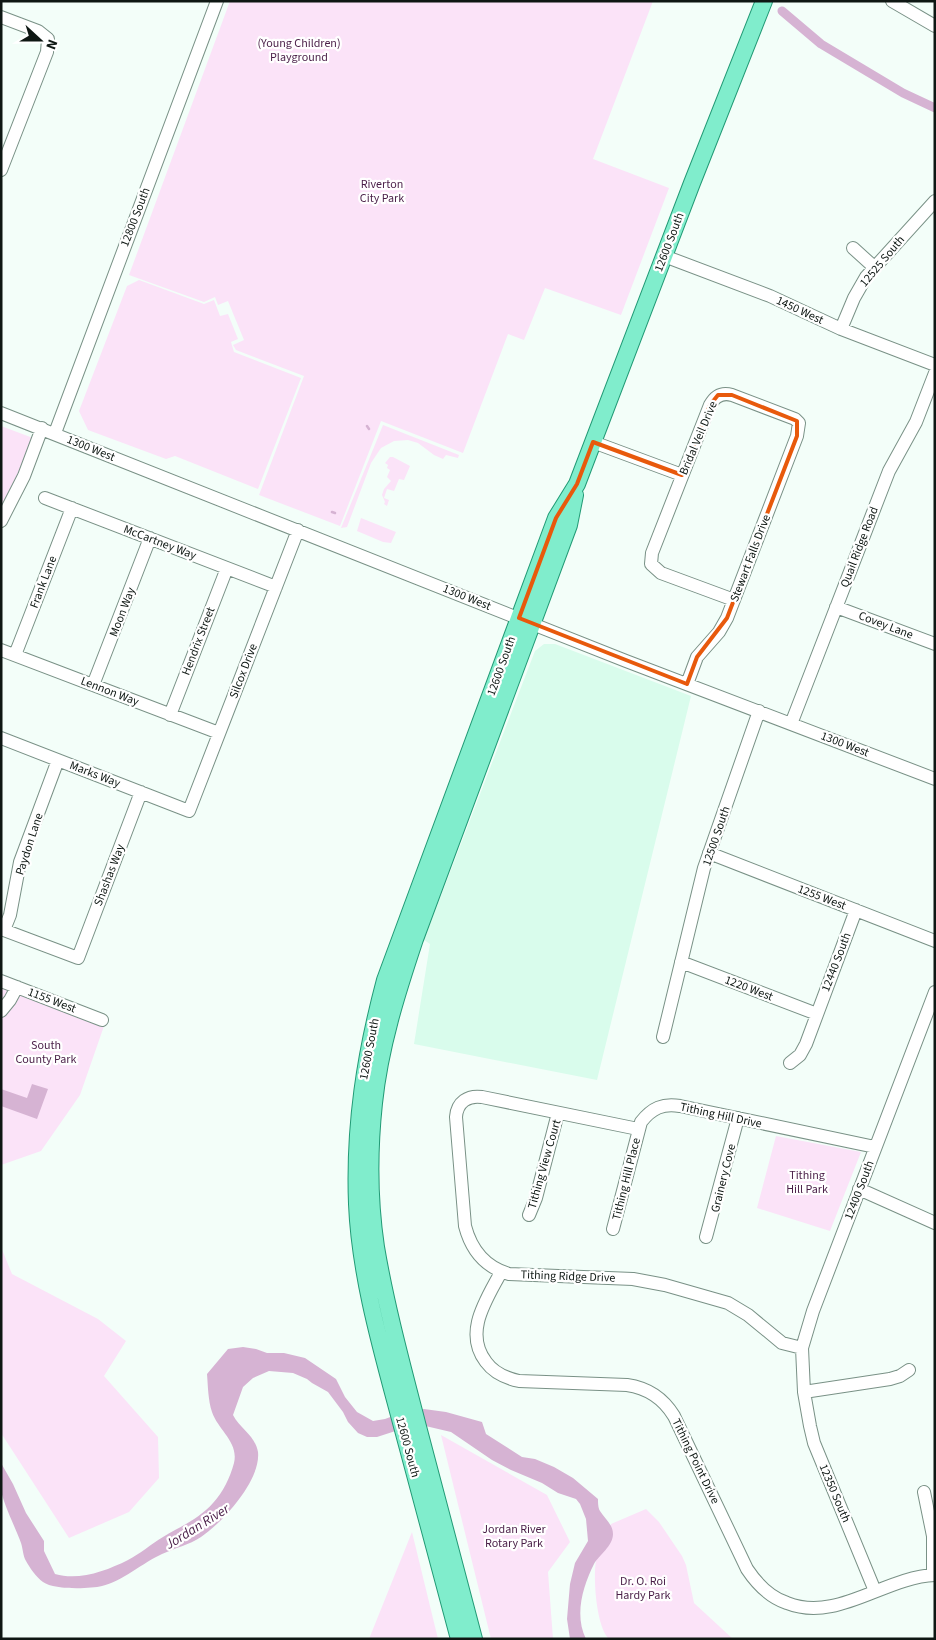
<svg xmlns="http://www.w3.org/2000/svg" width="936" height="1640" font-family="'Source Sans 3',sans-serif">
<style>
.built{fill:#d9fcec}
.green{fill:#fbe3f8}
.water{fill:#d6b3d3}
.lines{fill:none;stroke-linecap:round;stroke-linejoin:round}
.stream{stroke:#d6b3d3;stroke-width:2.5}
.canal{stroke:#d6b3d3;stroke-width:9}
.minor-casing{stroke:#799186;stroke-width:14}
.major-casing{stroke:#219a75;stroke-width:18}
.minor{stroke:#fff;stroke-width:12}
.major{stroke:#80edcc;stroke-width:16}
.marked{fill:none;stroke:#e8590c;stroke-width:4;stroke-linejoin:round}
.labels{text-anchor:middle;stroke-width:4.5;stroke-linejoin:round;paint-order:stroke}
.park-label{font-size:12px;fill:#491e47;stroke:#fff}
.street-label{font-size:12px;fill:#0e1713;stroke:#fff}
.water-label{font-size:14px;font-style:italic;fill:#4b204a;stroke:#fff}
</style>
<rect width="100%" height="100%" fill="#f3fef9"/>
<path class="built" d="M544,644H555L691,696L597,1080L414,1044L430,944L424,940L535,651Z"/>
<path class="green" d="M230,1H653L593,159L669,188L621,315L545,288L524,340L508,334L463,453L381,421L340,526L259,495L304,376L236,350L233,345L244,340L228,301L218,305L215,297L204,302L129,275Z
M139,280L204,304L214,300L220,316L228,314L238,339L231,342L234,352L301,378L258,489L175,456L166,459L88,430L79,411L127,286Z
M383,425L459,455L458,458L446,455L443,459L434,455L418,443L408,440L394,441L381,448L371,463L347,527L341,528Z
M1,426L33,438L20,471L1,510Z
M390,457H393L410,466L404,480L399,479L394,491L387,489L384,498L389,500L387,506L384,504L385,502L382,495L384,489L391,481L387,477L390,470L387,468L388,465L385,463Z
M361,518L396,532L391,543L383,542L357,531Z
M1,986L104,1026L80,1095L41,1151L1,1165Z
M776,1136L861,1152L830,1231L757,1208Z
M1,1247L12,1274L98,1319L126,1341L104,1376L158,1437L159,1478L129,1512L69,1538L1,1433Z
M441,1435L547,1495L570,1542L548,1572L553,1639H491Z
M646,1509L659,1522L682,1556L686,1565L694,1603L733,1639H609C596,1627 592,1573 597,1556C598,1550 604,1548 606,1543C609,1538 609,1530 611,1524Z
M412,1532L438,1639H369Z"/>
<path class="water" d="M32,1084L48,1089L37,1119L1,1106V1089L27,1098Z
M243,1347L256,1349L267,1353H284L305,1358L336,1379L345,1397L357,1412L373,1421L385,1419L401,1413L424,1409L446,1412L482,1422L486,1434L522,1457L535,1459L554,1467L573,1478L598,1499C598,1502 598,1508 600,1511C604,1518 613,1524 613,1534C613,1546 599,1555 594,1564C583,1586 574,1615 586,1639H570L567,1619L570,1584L575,1563L588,1541L586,1519L580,1504L576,1499L558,1493L542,1483L511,1470L492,1460L451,1432L417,1424L377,1437H367L358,1433L348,1422L343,1412L328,1392L312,1383L307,1379L293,1373L269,1371L253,1378L243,1387L233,1415C240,1429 255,1435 258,1452C261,1480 223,1522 201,1537C189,1545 175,1548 162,1554C144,1562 121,1582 102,1586C89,1589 54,1590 43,1582C36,1577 30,1568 26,1561C23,1556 23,1549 21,1543C16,1529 3,1503 1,1490C0,1481 1,1472 1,1463L13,1484L26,1513L44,1541V1551L55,1574C79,1581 106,1571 128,1560C140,1554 151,1544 163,1537C181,1526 199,1519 213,1503C223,1492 230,1478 234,1463C239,1442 218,1430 212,1412C208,1400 208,1386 207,1374L228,1349Z"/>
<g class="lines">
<path class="stream" d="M367,426L369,429
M332,512L335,513"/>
<path class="canal" d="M782,11L821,44L903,93L935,108"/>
<defs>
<path id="minor" d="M892,1L935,26
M1,17L38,31L48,39L47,52L1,170
M853,248L874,267
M664,256L770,296L841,329L935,365
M841,329L854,298L866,277L935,201
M1,413L626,661L935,779
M55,433L217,1
M593,442L682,475
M45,498L276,587
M1,521L24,476L42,428
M836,607L935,644
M1,650L219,733
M15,655L72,508
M687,684L697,657L719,632L727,618L797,436L799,423L795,419L732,395C722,392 715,396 710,405L652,553L651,564L661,573L734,600
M93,685L150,538
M170,715L227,568
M791,724L889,471L916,422L935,373
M1,738L189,811L298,530
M709,853L935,941
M1,929L78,958L141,792
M4,930L10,915L20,862L58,760
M681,962L817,1014
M1,981L102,1020
M1,1011L10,1000L17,987
M663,1037L704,868L759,711
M790,1063L800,1055L806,1044L856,910
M638,1129L482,1097C468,1095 457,1102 456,1117L465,1226C471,1249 485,1267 509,1274L633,1279L665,1285L728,1303L748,1315L782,1343L802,1348
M859,1189L935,1223
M529,1215L536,1198L558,1113
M613,1229L641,1122C652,1108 663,1103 680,1106L875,1147
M706,1237L738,1118
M501,1272C487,1299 463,1332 486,1362C494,1373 505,1378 519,1381L627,1385C648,1388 663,1398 674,1416L747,1569C757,1584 769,1597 787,1603C837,1623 884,1577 935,1575
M804,1392L890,1379L900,1376L909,1370
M924,1492L933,1536V1575
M875,1591L814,1443L810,1426L804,1392L802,1348L813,1311L935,992"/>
<path id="major" d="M459,1639C440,1569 422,1500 403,1430C384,1358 360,1279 357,1204C354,1126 365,1055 385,980L556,518L577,484L692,183L764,1
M474,1639C455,1567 436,1495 417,1423C402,1365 386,1306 376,1247C369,1200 369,1150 374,1103C380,1046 397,993 415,939L569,525L575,495"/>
</defs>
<use href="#minor" class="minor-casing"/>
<use href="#major" class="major-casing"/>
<use href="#minor" class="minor"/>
<use href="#major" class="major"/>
</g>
<path class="marked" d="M718,395H732L797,421V436L727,618L697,657L687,684L519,618L556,518L577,484L593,442L682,475L710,405Z"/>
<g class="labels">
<g class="park-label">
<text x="299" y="47">(Young Children)<tspan x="299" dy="14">Playground</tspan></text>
<text x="382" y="188">Riverton<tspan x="382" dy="14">City Park</tspan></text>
<text x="46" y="1049">South<tspan x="46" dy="14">County Park</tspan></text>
<text x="807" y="1179">Tithing<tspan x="807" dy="14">Hill Park</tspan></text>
<text x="514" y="1533">Jordan River<tspan x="514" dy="14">Rotary Park</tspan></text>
<text x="643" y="1585">Dr. O. Roi<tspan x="643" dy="14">Hardy Park</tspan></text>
</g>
<g class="street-label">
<text transform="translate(135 217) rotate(-69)" y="4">12800 South</text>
<text transform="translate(669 242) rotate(-69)" y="4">12600 South</text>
<text transform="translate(882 261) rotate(-50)" y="4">12525 South</text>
<text transform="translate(800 310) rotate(25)" y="4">1450 West</text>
<text transform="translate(698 438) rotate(-67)" y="4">Bridal Veil Drive</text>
<text transform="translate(91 448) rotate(22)" y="4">1300 West</text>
<text transform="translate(160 542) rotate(21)" y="4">McCartney Way</text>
<text transform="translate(859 547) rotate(-69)" y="4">Quail Ridge Road</text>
<text transform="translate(750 558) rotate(-69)" y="4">Stewart Falls Drive</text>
<text transform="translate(43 582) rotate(-69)" y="4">Frank Lane</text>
<text transform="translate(467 597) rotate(22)" y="4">1300 West</text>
<text transform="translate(122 612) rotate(-69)" y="4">Moon Way</text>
<text transform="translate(886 625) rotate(21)" y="4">Covey Lane</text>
<text transform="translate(198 641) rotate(-69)" y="4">Hendrix Street</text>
<text transform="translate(501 666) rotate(-70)" y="4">12600 South</text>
<text transform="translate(243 671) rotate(-69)" y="4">Silcox Drive</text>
<text transform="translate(110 691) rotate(21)" y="4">Lennon Way</text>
<text transform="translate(845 744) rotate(21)" y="4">1300 West</text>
<text transform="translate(95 774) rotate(21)" y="4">Marks Way</text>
<text transform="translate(716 836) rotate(-71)" y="4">12500 South</text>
<text transform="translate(29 844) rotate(-72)" y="4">Paydon Lane</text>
<text transform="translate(109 875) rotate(-69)" y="4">Shashas Way</text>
<text transform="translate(822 897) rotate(21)" y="4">1255 West</text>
<text transform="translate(836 962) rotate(-69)" y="4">12440 South</text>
<text transform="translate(749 988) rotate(21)" y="4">1220 West</text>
<text transform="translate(52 1000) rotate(21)" y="4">1155 West</text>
<text transform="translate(369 1049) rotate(-79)" y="4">12600 South</text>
<text transform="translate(721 1115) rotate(12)" y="4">Tithing Hill Drive</text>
<text transform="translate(544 1164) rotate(-74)" y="4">Tithing View Court</text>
<text transform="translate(723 1178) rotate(-76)" y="4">Grainery Cove</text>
<text transform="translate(626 1179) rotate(-76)" y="4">Tithing Hill Place</text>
<text transform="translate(859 1190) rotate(-69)" y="4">12400 South</text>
<text transform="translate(568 1276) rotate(2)" y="4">Tithing Ridge Drive</text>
<text transform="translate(408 1447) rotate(75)" y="4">12600 South</text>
<text transform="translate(696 1461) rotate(64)" y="4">Tithing Point Drive</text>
<text transform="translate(835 1493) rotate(67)" y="4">12350 South</text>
</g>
<g class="water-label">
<text transform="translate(197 1526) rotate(-32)" y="5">Jordan River</text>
</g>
</g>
<rect width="936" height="1640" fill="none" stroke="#0e1713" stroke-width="5"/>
<g transform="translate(40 40) rotate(111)" stroke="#ffffff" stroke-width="4" paint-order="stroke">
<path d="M0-4L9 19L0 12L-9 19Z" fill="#0e1713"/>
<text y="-8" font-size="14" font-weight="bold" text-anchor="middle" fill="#0e1713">N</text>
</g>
</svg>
